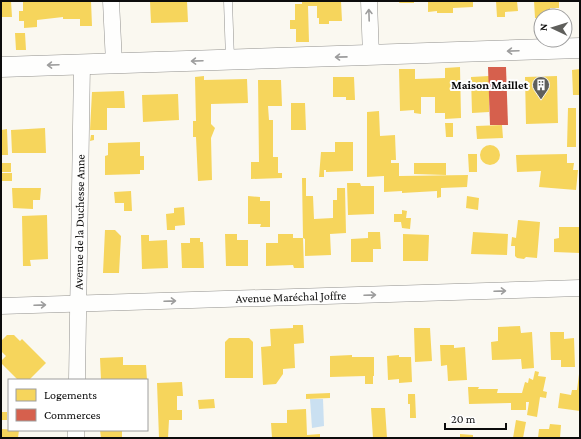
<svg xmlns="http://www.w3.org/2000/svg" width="581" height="439" font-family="'Crimson Pro',serif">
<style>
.water{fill:#cae0f1}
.homes{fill:#f6d55c}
.shops{fill:#d6604d}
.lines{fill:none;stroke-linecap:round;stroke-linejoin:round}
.service-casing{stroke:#93928f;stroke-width:9}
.minor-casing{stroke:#93928f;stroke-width:17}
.tertiary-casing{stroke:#93928f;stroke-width:21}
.service{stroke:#fefefd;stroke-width:8}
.minor{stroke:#fefefd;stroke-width:16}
.tertiary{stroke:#fefefd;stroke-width:20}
.oneway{stroke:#9d9d9d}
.labels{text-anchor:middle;stroke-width:4;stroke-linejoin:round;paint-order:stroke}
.poi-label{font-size:12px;font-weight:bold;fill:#0c0c0c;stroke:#fff;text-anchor:end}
.street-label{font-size:12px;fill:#0c0c0c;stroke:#fff}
</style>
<rect width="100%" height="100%" fill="#faf8f0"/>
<path class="water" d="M310,399H323L324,426L312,428Z"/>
<path class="homes" d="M1,1H11L12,17H1Z
M23,1H91L92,26H80V19H63V17L37,20V27L24,28V21H19V11H23Z
M150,1H187L188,22L151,23Z
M302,1H341L342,21H329V24H319V18H317V6H308L309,42H296V29H290V20H295V4H302Z
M400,1H414V3H399Z
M428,1H473V7L453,8V13H437V11L428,12Z
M496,1H517L518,11L505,12V17H497Z
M534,1H559V8H550L551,16H541V18H535Z
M15,33H25L26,50H16Z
M460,67L461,118L445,119V113H435V97H421V114L414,113V110L400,111L399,69H415V79L445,78V68Z
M580,69V95H573L572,70Z
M204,76V80L247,79L248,103L211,104V124L215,128L211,138L212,180L198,181L196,137H193V121H196L195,77Z
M489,76V112L472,113L471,77Z
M557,76L558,123L526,124L525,77Z
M333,77H354L355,100H346V97H333Z
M258,80H281L282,106H268L269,120H273V157H278V173H282V178L251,179V162H259Z
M124,91L125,108H107V130H90L92,92Z
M178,94L179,120L143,122L142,95Z
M291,103H305L306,130H291Z
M568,108H576V147H567Z
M379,111L380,136L395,135L396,160H391V163H399V176L468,175L467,187L441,188V197L437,198V191L402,193V191L384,192V176L367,177V112Z
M445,123H453V137H446Z
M502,125L503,138L477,139L476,126Z
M45,128L46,153H12L11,130Z
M7,129L8,155H1V130Z
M91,135H94V140L90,141Z
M140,142V156H144V170H140V174L105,175V156L108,155V143Z
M335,142H353V171L326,172V170H324V177H319L321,152H335Z
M480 155a10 10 0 1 1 20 0a10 10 0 1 1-20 0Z
M468,154H477V172H469Z
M567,154V163H574L573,170H578L576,190L539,187L541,171L517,172L516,155Z
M1,163H11V172H1Z
M414,163H446V175L414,174Z
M1,173H12V181H1Z
M302,178H306V196H313L314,219L333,218V200H337V188H345L346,233L330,234L331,255L305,256V239L303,238Z
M347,183H360L361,186H374V214L348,215Z
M12,188H41L40,200H33V209L13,208Z
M131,191L132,211H124V203H115L114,192Z
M248,196L260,197V201H270V227H260L261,224H248Z
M467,196L479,198L478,210L466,208Z
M184,207L185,225L175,226V230H167L166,214L174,213V208Z
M402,210L407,211L406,218H411L410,229L402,228L401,222H394V214H402Z
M47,215L48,259L30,260L31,266H23L22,216Z
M518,220L540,222L537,258L526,257L524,259L517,258L515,256V246H511L512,237L516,238Z
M559,227H580V253L554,252V239L559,238Z
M105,230H115L121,236L119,273H103Z
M368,232H380L381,249H373V262H351V239L368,238Z
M473,232L508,234L507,255L471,254Z
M225,234H237V240H248V266H226Z
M278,234H293V238H303L304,268H294L293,265L266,266V243H278Z
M403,234L429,235L428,261H403Z
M141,235H149V241L167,240L168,268L142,269Z
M190,238H200V242H203L204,268H182L181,243H190Z
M293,325H303L304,343L294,344L295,368L283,369V374L276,384L263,385L261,347L271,346L270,329L293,328Z
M520,326L521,333L532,332L534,368L522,369L521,359L492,360L491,342L498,341V327Z
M414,328H430L432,361L415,362Z
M550,332H564V339L574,338L575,367H561V360H551Z
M7,335H14L20,341L22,339L46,363L29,380H18L1,363V361L6,356L1,351V341Z
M229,338H249L253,342V378H225V342Z
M440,345H454V348L465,347L467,380L448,381L447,365L441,366Z
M352,355V357H374V376H373V384H365V376L330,377V356Z
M399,355V357H411L412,382L399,383V379L388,380L387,356Z
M123,357V365H146L147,380H101L100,358Z
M535,371L539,372L538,376L546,377L543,391L547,392L546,398L540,397L537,417L527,415L529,402H526V410H511V403L469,404L468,387H479L478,389H498L497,393H522L525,382L528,383L529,378L533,380Z
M579,374L580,411L558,408L560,393L571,395L572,390H577Z
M182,382L183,396H177V410H182V420H169L168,438H159L157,383Z
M330,393V398L306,399V394Z
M408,394H415L416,418H410V404H408Z
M214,399L215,408L199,409L198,400Z
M371,408H385L387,438H373Z
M306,409L307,435L320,434V438H272L271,423H287V410Z
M1,412H7V420H1Z
M516,420L526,422L523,438H513Z
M550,424L561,425L560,438H538L539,429H549Z
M1,429L19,430L18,438H1Z
M100,430H122V438H101Z
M460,434L473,435V438H460Z"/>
<path class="shops" d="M488,67H506L508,125H490Z"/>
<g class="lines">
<defs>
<path id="service" d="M228,1L230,59"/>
<g id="minor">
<path d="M111,1L114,63"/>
<path d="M369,1L371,56"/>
<path id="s1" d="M1,306L580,288"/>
<path id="s2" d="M77,380L82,64"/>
<path d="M76,438V430"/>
</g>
<path id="tertiary" d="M1,67L580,48"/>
</defs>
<use href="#service" class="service-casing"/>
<use href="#minor" class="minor-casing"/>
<use href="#tertiary" class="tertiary-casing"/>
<use href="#service" class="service"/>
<use href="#minor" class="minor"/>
<use href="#tertiary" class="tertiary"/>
</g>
<defs><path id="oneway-shaft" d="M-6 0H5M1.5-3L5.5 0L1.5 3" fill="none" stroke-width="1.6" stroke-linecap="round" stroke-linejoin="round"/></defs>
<g class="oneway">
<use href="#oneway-shaft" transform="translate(369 15) rotate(-92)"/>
<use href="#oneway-shaft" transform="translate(513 51) rotate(178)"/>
<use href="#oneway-shaft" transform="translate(341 57) rotate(179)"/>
<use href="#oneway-shaft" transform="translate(197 61) rotate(178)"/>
<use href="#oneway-shaft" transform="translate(53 65) rotate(178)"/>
<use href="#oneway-shaft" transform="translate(500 291) rotate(-2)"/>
<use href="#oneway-shaft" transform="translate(370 295) rotate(-2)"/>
<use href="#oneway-shaft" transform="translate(170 301) rotate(-2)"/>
<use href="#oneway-shaft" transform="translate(40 305) rotate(-2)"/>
</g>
<defs>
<symbol id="building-pin" viewBox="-11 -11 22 30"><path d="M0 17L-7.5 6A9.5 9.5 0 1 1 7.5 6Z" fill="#5f5f5c" stroke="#fff"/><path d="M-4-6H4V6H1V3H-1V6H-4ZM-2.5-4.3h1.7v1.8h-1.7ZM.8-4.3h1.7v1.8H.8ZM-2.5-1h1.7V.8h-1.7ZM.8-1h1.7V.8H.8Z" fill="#fff"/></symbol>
</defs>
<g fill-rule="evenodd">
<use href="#building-pin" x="531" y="75" width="20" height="27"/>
</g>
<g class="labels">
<g class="poi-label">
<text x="528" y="89">Maison Maillet</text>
</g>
<g class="street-label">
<text dy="4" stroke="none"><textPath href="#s2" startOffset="158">Avenue de la Duchesse Anne</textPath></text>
<text dy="4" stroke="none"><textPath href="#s1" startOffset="290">Avenue Maréchal Joffre</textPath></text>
</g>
</g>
<rect width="581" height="439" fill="none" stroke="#0c0c0c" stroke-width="4"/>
<rect x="8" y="379" width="140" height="52" fill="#ffffff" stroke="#9e9e9e"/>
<rect x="16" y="389" width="20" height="12" fill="#f6d55c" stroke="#9e9e9e"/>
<text x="44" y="399" font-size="12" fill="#0c0c0c">Logements</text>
<rect x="16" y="409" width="20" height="12" fill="#d6604d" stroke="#9e9e9e"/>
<text x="44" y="419" font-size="12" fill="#0c0c0c">Commerces</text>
<g transform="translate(553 28) rotate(274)"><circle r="19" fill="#ffffff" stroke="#9e9e9e"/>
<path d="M0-3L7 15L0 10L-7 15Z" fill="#5f5f5c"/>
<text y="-6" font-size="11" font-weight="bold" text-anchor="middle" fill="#0c0c0c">N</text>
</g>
<path d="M445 423v6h61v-6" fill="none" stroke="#0c0c0c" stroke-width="2"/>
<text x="451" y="423" font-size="12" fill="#0c0c0c" stroke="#ffffff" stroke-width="3" paint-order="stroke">20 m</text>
</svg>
